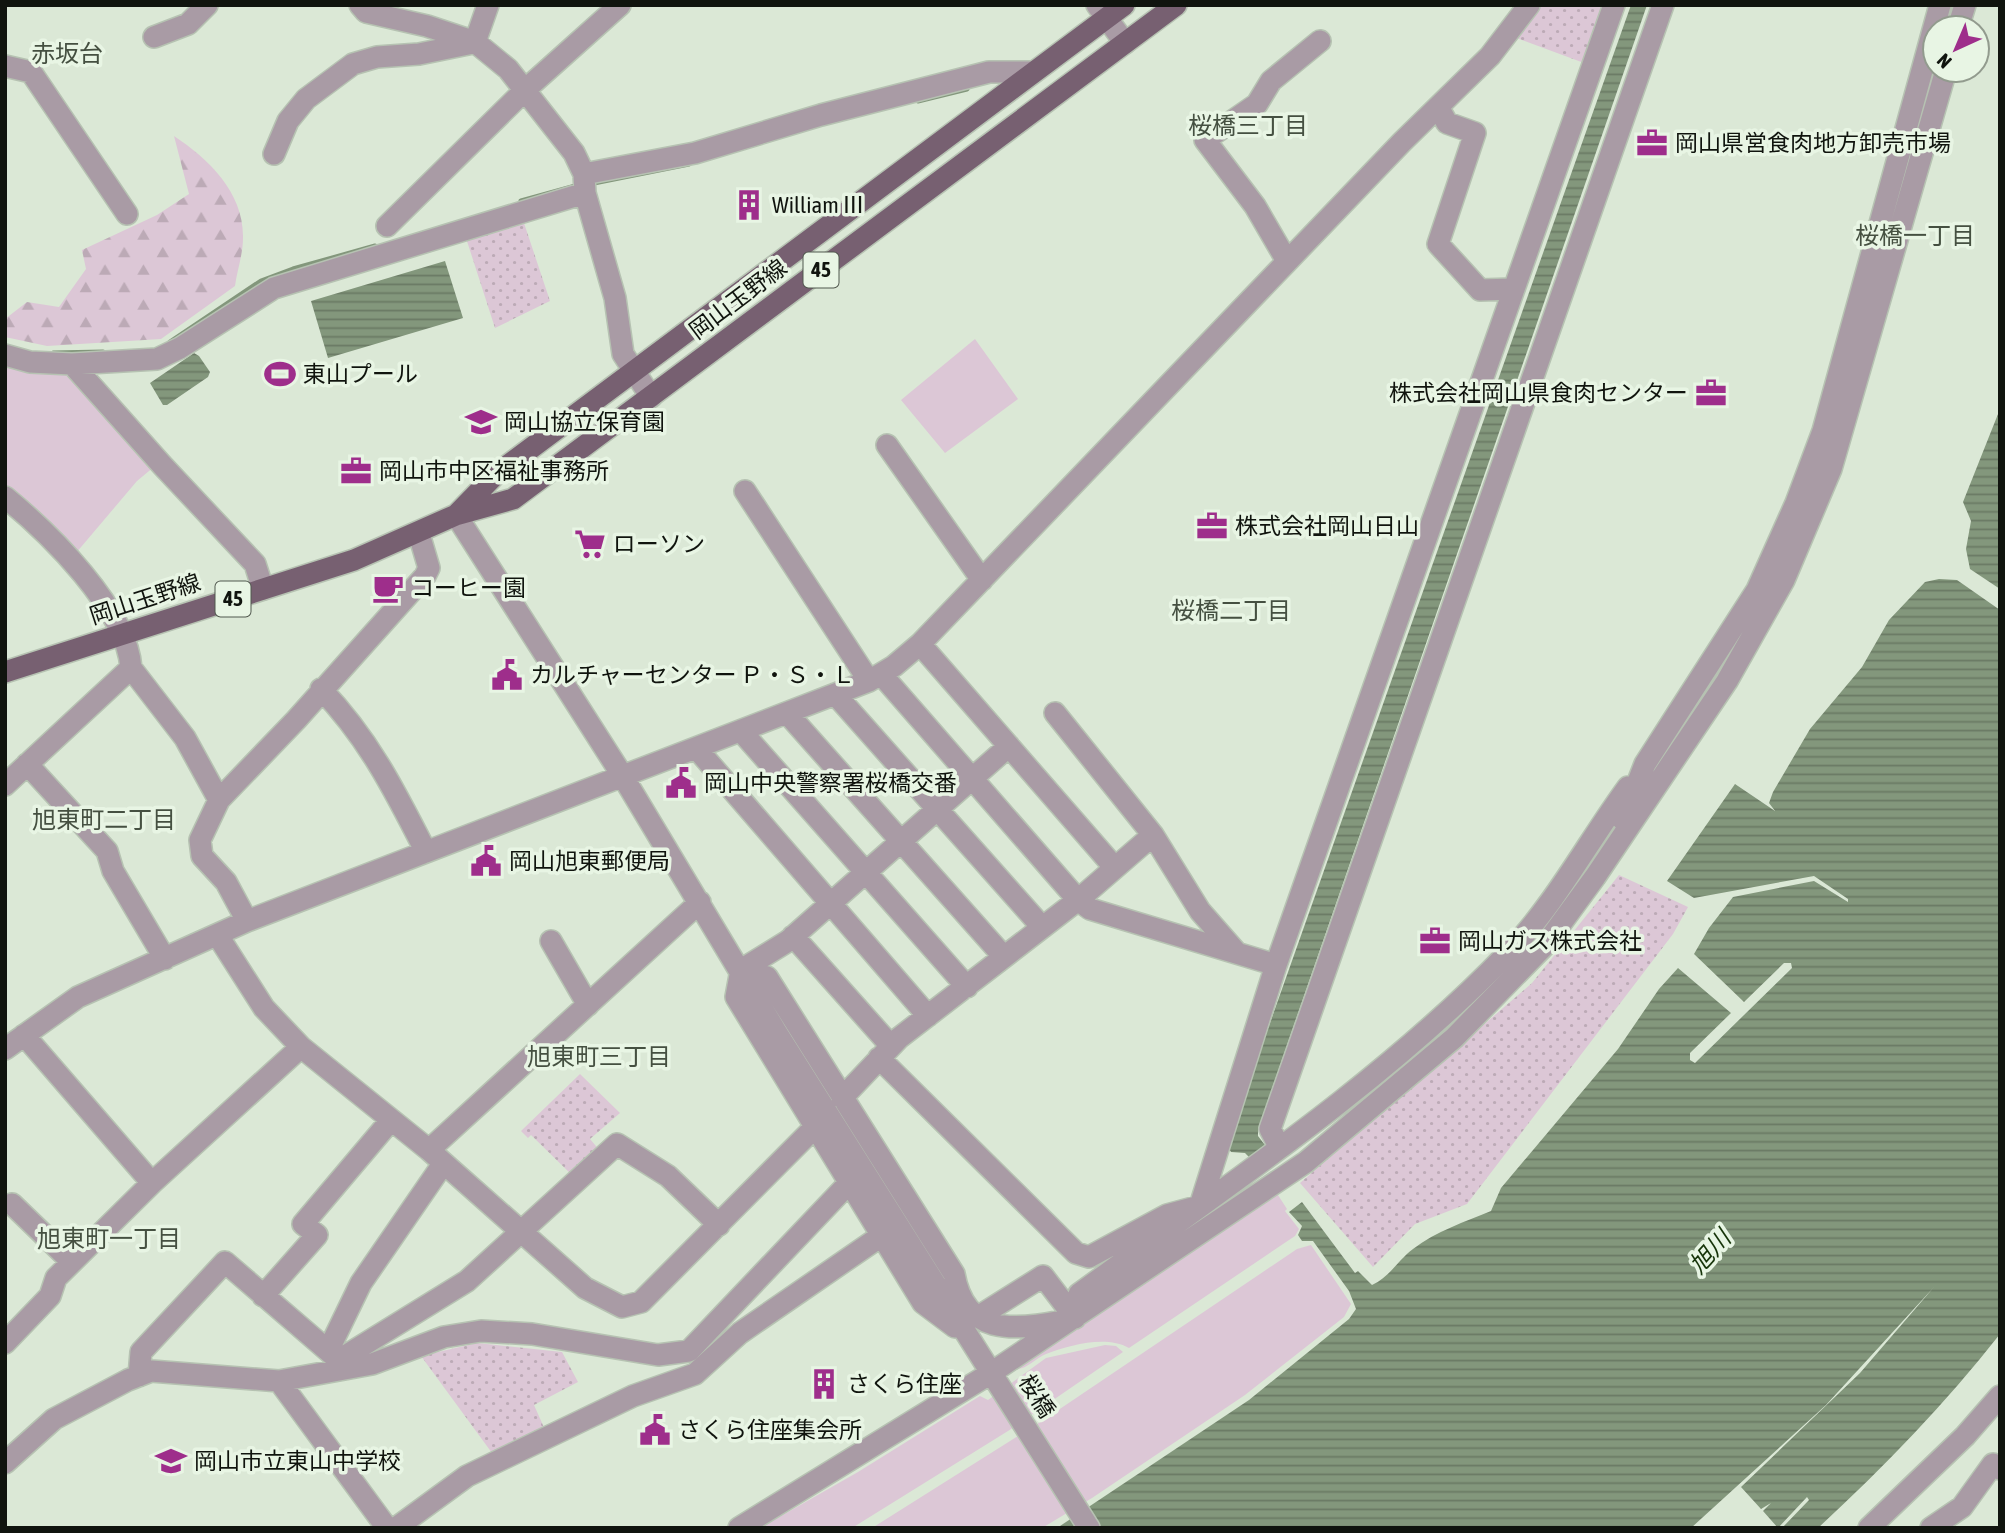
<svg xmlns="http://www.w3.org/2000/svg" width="2005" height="1533" font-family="'Asap Condensed','Noto Sans JP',sans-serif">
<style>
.grass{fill:#dcc7d6}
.forest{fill:url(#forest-firs)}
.park{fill:url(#park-dots)}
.water{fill:url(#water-rules)}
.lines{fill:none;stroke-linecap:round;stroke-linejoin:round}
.stream{stroke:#83977c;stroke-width:5}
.minor-casing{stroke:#b6c2b2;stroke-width:24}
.major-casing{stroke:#b6c2b2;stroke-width:24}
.minor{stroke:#a99ba5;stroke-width:21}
.major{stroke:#776071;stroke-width:21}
.labels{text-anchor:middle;stroke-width:7;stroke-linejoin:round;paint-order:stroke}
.shield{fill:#e8f5e4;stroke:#51584e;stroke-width:2}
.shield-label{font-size:21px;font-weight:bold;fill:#10140e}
.poi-label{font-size:23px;fill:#10140e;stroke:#e8f5e4;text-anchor:start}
.street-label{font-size:23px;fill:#10140e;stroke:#e8f5e4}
.neighbourhood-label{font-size:24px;fill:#455041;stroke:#e8f5e4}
.water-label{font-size:24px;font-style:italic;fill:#163409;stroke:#e8f5e4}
</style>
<defs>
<pattern id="forest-firs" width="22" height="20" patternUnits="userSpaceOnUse" patternTransform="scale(1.75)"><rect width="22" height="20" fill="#dcc7d6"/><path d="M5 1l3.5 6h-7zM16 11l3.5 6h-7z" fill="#bcaab6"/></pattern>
<pattern id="park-dots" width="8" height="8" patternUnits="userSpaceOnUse" patternTransform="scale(1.75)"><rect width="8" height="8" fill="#dcc7d6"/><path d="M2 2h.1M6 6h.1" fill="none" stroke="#bcaab6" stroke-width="1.8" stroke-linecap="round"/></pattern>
<pattern id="water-rules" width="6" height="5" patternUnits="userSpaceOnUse" patternTransform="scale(1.75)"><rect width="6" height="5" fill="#83977c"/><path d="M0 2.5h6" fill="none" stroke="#6a7a64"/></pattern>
</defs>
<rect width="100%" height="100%" fill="#dbe8d6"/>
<path class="grass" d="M975,339L1018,399L945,453L901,400Z
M5,362L67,369L155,466L137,481L76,553L5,487Z
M1276,1192L1287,1209L1285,1211L1299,1229L1295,1236L1129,1348C1106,1335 1070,1345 1046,1354C1036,1358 1027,1369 1017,1369Z
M1311,1245L1351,1304L1344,1317L1245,1395L1092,1498L1042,1528H872L1042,1421L1297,1249Z
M1105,1345L1116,1346L1123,1352L1008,1431L852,1528H760L858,1472L980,1396L988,1400L1046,1358Z"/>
<path class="forest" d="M174,136C209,159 244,193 243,238C243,254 237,271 235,286L161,339L47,346L5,337V319L27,302L59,307L86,269L82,250L157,215L189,194Z"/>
<path class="park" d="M1536,5H1606L1584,63L1511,36Z
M523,220L550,301L495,328L466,238Z
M1619,875L1688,907L1673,934L1467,1204L1415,1224L1373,1267L1300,1183L1532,983Z
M580,1074L620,1113L590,1139L601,1152L575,1178L531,1135L528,1138L521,1131Z
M477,1343L562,1352L578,1382L534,1405L546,1432L492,1453L421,1356Z"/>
<path class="water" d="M1631,5H1647L1258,1129V1136L1268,1149L1252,1160L1245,1153L1231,1152L1224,1140L1254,1068Z
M445,261L463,318L328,358L311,301Z
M194,353L199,356L210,372L208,377L167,405H163L150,383Z
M2000,409V589L1970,569L1966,549L1971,521L1963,502Z
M1939,579L1957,580L2000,610V1334C1944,1405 1884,1467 1818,1528H1782L1809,1500L1807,1497L1778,1528L1763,1511L1771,1503L1761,1509L1741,1487L1860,1373L1934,1287L1826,1405L1691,1528H1057L1249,1400L1349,1319L1356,1309L1349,1291L1313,1241H1302L1298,1235L1302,1226L1289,1212L1302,1202L1355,1273L1358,1271L1372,1285C1390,1277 1398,1260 1413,1249C1436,1231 1465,1222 1491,1211L1501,1188L1618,1049L1659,989L1678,968L1731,1013L1690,1053V1060L1695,1063L1792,968L1791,963H1784L1744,1002L1694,954L1709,928L1733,897L1814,881L1848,902V899L1814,876L1694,898L1667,881L1735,784L1775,811L1769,803L1773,792L1810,729L1862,667L1889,620L1925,582Z"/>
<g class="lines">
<path class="stream" d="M918,101L967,89
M589,184L689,164
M521,201L579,185
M170,342L261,281L293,269L375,246
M53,353L103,352"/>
<defs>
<path id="minor" d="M360,5L366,12L427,26L475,42L508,69L574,153L584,174L585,193L615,298L623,354L651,397
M1097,5L1125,43
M1958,28L1965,5
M154,37L188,24L207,5
M475,42L488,5
M5,66L31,72L127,214
M1438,107L1447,123L1475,133L1438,244L1480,290L1514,289
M274,154L288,121L306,99L353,64L377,57L419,54L473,43
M584,174L695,153L821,115L989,72H1032
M387,226L525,90L620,5
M1287,261L1255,206L1205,140L1257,104L1271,81L1320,41
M5,355L30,362L72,364L157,359L180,348L274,288L585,193
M72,364L162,465L255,564L263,589
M887,445L982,580
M745,491L869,681
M5,497C49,533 127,609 131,668L5,785
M456,515L622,775L775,1030L1089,1528
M920,644L1115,868
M131,668L185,738L219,800
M881,674L1078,900L1090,909L1276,965
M321,689C369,739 395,791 426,852
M835,694L1042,927
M787,713L1004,957
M1055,713L1153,835L1200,911L1236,952
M741,731L967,987
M697,749L928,1016
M27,764L107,851L113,871L165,959
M1623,820L1645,764L1757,590L1796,503L1823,431L1940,5
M247,921L226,882L202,856L200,840L219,800L296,720L425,576L429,568L419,534
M218,936L264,1008L301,1047L429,1150L585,1288L622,1307L641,1302L815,1127
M793,936L891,1046
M551,941L588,1005
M741,970L767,977L954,1274C965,1335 1012,1331 1062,1321
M24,1035L152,1183
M5,1049L78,997L247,921L869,681L894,666L920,644L1402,142L1490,56L1529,5
M879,1058L1076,1253L1089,1257L1167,1215L1200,1206L1276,965L1614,5
M842,1098L899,1038L1078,900L1153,835
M1280,1148L1270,1129L1663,5
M429,1150L700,902
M12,1204L72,1262
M263,1296L317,1235L303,1224L391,1120
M978,1317L1043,1276L1075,1318
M1075,1318L1079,1294C1225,1187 1380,1085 1506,955C1555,905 1587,843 1628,787
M955,1327L923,1303L736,997L741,970L788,941L1009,746
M5,1343L50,1296L56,1278L152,1183L301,1047
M329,1349L361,1283L443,1164
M339,1360L467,1281L617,1144L668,1176L719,1225
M139,1376L141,1352L225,1262L348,1368
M279,1381L387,1528
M5,1463L54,1419L128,1380L151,1371L279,1381L372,1364L444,1337L481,1331L532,1334L658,1355L689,1351L849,1183
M396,1528L467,1476L633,1396L695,1374L740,1333L881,1236
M739,1528L991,1373L1306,1162L1454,1038L1546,944L1595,877L1727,681L1784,580L1831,469L1946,70
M1869,1528L1965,1436L2000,1396
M1931,1528L1962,1507L1993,1464L2000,1469"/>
<path id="major" d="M458,513L495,475L1124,5
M5,672L354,560L456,515L513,499L1176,5"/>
</defs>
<use href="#minor" class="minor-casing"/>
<use href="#major" class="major-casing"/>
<use href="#minor" class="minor"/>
<use href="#major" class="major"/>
</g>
<defs>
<symbol id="office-bare" viewBox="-9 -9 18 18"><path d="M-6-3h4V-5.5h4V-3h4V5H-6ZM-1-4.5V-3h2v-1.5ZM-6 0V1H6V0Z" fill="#9e2e8b" stroke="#e8f5e4" stroke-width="2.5" paint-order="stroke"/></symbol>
<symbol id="building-bare" viewBox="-9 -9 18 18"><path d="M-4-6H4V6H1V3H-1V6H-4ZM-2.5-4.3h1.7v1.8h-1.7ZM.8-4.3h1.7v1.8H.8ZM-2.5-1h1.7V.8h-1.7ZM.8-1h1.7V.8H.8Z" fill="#9e2e8b" stroke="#e8f5e4" stroke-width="2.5" paint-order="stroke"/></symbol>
<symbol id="stadium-bare" viewBox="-9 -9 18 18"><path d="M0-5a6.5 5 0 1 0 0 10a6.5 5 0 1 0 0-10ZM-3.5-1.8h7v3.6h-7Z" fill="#9e2e8b" stroke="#e8f5e4" stroke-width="2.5" paint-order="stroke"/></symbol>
<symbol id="school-bare" viewBox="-9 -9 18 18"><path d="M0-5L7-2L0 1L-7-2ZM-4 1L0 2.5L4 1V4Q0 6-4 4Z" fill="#9e2e8b" stroke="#e8f5e4" stroke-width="2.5" paint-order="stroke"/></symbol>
<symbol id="supermarket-bare" viewBox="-9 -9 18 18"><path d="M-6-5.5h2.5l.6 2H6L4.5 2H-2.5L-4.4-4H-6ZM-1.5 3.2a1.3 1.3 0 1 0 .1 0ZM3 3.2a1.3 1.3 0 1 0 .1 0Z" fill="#9e2e8b" stroke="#e8f5e4" stroke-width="2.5" paint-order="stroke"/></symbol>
<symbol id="cafe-bare" viewBox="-9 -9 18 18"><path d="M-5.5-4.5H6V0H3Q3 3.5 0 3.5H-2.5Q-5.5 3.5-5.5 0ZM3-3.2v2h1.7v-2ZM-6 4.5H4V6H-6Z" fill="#9e2e8b" stroke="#e8f5e4" stroke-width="2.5" paint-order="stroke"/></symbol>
<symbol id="civic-bare" viewBox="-9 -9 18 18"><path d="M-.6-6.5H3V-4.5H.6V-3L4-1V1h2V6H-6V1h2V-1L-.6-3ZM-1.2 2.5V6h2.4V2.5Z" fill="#9e2e8b" stroke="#e8f5e4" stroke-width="2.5" paint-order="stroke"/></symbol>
</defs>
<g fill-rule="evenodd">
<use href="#office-bare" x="1630" y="121" width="44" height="44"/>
<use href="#building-bare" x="727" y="183" width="44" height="44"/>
<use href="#stadium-bare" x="258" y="352" width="44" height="44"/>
<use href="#office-bare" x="1689" y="371" width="44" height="44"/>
<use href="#school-bare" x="459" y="400" width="44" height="44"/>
<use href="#office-bare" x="334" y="449" width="44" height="44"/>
<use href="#office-bare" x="1190" y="504" width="44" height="44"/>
<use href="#supermarket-bare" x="568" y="522" width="44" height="44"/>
<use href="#cafe-bare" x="366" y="566" width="44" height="44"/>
<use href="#civic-bare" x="485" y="653" width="44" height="44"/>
<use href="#civic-bare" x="659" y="761" width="44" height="44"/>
<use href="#civic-bare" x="464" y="839" width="44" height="44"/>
<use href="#office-bare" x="1413" y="919" width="44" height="44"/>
<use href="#building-bare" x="802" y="1362" width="44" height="44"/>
<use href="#civic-bare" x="633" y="1408" width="44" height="44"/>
<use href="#school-bare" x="149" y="1439" width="44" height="44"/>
</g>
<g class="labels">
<g class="shield">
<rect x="803.5" y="252.5" width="35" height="35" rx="5"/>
<rect x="215.5" y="581.5" width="35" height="35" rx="5"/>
</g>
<g class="shield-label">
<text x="821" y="277">45</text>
<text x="233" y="606">45</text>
</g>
<g class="poi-label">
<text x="1675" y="151">岡山県営食肉地方卸売市場</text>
<text x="772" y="213">William Ⅲ</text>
<text x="303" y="382">東山プール</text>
<text x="1688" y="401" text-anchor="end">株式会社岡山県食肉センター</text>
<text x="504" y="430">岡山協立保育園</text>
<text x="379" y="479">岡山市中区福祉事務所</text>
<text x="1235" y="534">株式会社岡山日山</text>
<text x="613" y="552">ローソン</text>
<text x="411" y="596">コーヒー園</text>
<text x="530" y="683">カルチャーセンター Ｐ・Ｓ・Ｌ</text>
<text x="704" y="791">岡山中央警察署桜橋交番</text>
<text x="509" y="869">岡山旭東郵便局</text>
<text x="1458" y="949">岡山ガス株式会社</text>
<text x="847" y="1392">さくら住座</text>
<text x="678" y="1438">さくら住座集会所</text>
<text x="194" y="1469">岡山市立東山中学校</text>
</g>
<g class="street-label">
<text transform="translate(738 299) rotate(-37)" y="8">岡山玉野線</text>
<text transform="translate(145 599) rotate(-18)" y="8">岡山玉野線</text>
<text transform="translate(1037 1396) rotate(58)" y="8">桜橋</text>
</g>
<g class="neighbourhood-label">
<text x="67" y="62">赤坂台</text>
<text x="1248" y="134">桜橋三丁目</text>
<text x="1915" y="244">桜橋一丁目</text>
<text x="1231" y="619">桜橋二丁目</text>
<text x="104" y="828">旭東町二丁目</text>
<text x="599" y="1065">旭東町三丁目</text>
<text x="109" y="1247">旭東町一丁目</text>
</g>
<g class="water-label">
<text transform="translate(1710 1252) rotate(-48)" y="8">旭川</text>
</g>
</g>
<rect width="2005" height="1533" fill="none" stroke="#10140e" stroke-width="14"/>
<g transform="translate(1956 49) rotate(224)"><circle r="33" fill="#e8f5e4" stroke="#929b8e" stroke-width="2"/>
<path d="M0-5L12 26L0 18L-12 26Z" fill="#9e2e8b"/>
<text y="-10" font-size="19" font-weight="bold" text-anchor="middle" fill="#10140e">N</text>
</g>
</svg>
